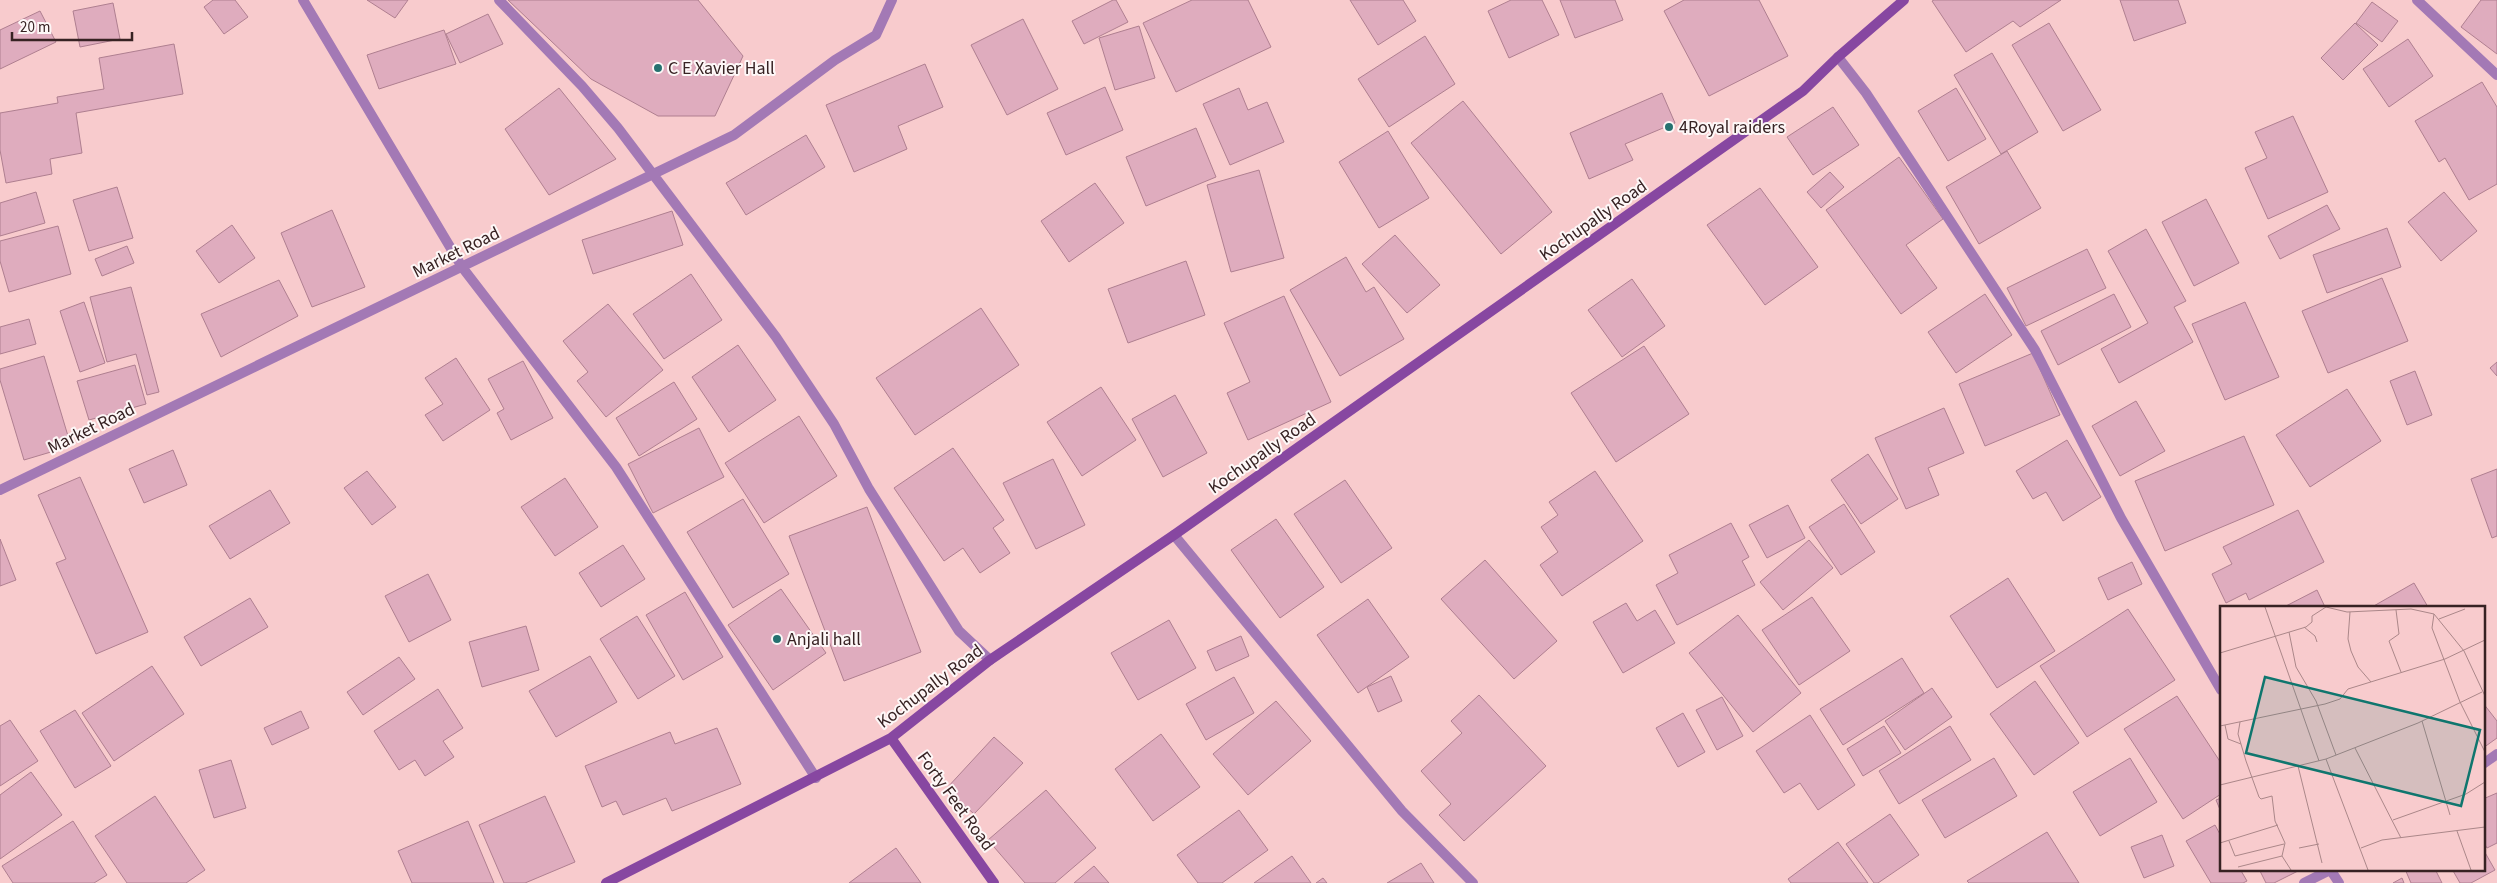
<svg xmlns="http://www.w3.org/2000/svg" width="2497" height="883" font-family="'Source Sans 3',sans-serif">
<style>
.building{fill:#dfacbe;stroke:#af7f90}
.lines{fill:none;stroke-linecap:round;stroke-linejoin:round}
.street{stroke:#a379b5;stroke-width:10}
.secondary{stroke:#8747a1;stroke-width:10}
.poi-dot{fill:#267170;stroke:#fdf7f7;stroke-width:2}
.labels{text-anchor:middle;stroke-width:4;stroke-linejoin:round;paint-order:stroke}
.poi-label{font-size:18px;fill:#372223;stroke:#fdf7f7;text-anchor:start}
.street-label{font-size:18px;fill:#372223;stroke:#fdf7f7}
.inset-road{fill:none;stroke:#ab8789;stroke-width:1}
.view{fill:#0f766e;fill-opacity:0.15;stroke:#0f766e;stroke-width:2.5}
.inset-edge{fill:none;stroke:#372223;stroke-width:2.5}
</style>
<rect width="100%" height="100%" fill="#f8cbcd"/>
<path class="building" d="M213,0H235L248,17L224,34L204,7Z
M367,0H408L395,18Z
M508,0H698L743,56L715,116H658L591,79Z
M1113,0H1116L1128,22L1084,44L1072,21Z
M1192,0H1248L1271,47L1176,92L1143,23Z
M1350,0H1403L1416,21L1378,45Z
M1511,0H1542L1559,35L1509,58L1488,11Z
M1560,0H1615L1623,20L1575,38Z
M1684,0H1759L1788,56L1709,96L1664,11Z
M1934,0H2061L2020,27L2013,21L1966,52L1932,1Z
M2120,0H2178L2186,23L2134,41Z
M2481,0H2497V54L2461,27Z
M2372,2L2398,21L2382,42L2356,23Z
M113,3L120,39L80,47L73,11Z
M40,11L56,42L0,69V30Z
M488,14L503,44L460,63L446,34Z
M1023,19L1058,89L1007,115L971,45Z
M2049,23L2101,110L2063,131L2012,45Z
M2355,23L2378,45L2343,80L2321,58Z
M1139,26L1155,78L1115,90L1099,38Z
M444,30L456,64L379,89L367,55Z
M1425,36L1455,84L1389,127L1358,79Z
M2408,39L2433,76L2389,107L2363,69Z
M174,44L183,94L76,113L82,153L50,159L52,174L6,183L0,150V113L58,103L57,97L104,89L99,58Z
M1992,53L2038,132L2001,154L1954,75Z
M925,64L943,107L898,126L907,149L854,172L826,105Z
M2482,82L2497,107V184L2469,200L2445,158L2439,162L2415,121Z
M1105,87L1123,130L1066,155L1047,113Z
M559,88L616,159L549,195L505,129Z
M1239,88L1248,110L1267,102L1284,142L1230,165L1203,104Z
M1956,88L1986,139L1948,161L1918,111Z
M1662,93L1675,123L1625,144L1633,160L1589,179L1570,133Z
M1463,101L1552,212L1501,254L1411,143Z
M1833,107L1859,145L1813,175L1787,137Z
M2293,116L2328,192L2268,219L2245,168L2267,158L2255,132Z
M1196,128L1216,177L1146,206L1126,157Z
M1388,131L1429,198L1379,228L1339,162Z
M806,135L825,167L746,215L726,183Z
M2007,151L2041,208L1979,244L1946,187Z
M1899,157L1943,219L1906,245L1937,288L1901,314L1826,210Z
M1259,170L1284,258L1231,272L1207,185Z
M1830,172L1844,187L1821,208L1807,192Z
M1095,183L1124,223L1069,262L1041,221Z
M117,187L133,238L89,251L73,200Z
M1760,188L1818,267L1765,305L1707,225Z
M36,192L45,223L0,236V203Z
M2444,192L2477,231L2441,261L2408,222Z
M2206,199L2239,263L2194,286L2162,222Z
M2327,205L2340,229L2280,259L2268,236Z
M332,210L365,287L312,307L281,233Z
M672,211L683,245L593,274L582,240Z
M232,225L255,258L219,283L196,251Z
M58,226L71,274L9,292L0,261V241Z
M2387,228L2401,267L2327,293L2313,255Z
M2146,229L2186,301L2174,307L2193,342L2119,383L2101,349L2148,323L2108,251Z
M1395,235L1440,285L1407,313L1362,264Z
M127,246L134,263L102,276L95,259Z
M2087,249L2106,288L2026,326L2007,288Z
M1346,257L1366,292L1374,287L1404,339L1340,376L1290,290Z
M1186,261L1205,315L1128,343L1108,289Z
M691,274L722,320L664,359L633,314Z
M2382,278L2408,341L2328,373L2302,311Z
M1632,279L1665,326L1622,357L1588,310Z
M279,280L298,316L221,357L201,314Z
M131,287L159,392L147,395L136,354L107,362L90,297Z
M1985,294L2012,335L1956,373L1928,332Z
M2114,294L2131,327L2058,365L2041,331Z
M1284,296L1331,402L1248,440L1227,393L1250,382L1224,323Z
M84,302L105,363L80,372L60,311Z
M2245,302L2279,377L2225,400L2192,324Z
M608,304L663,370L606,417L577,381L588,372L563,341Z
M981,308L1019,365L915,435L876,378Z
M29,319L36,344L0,354V327Z
M738,345L776,400L729,432L692,377Z
M1644,346L1689,414L1616,462L1571,393Z
M2033,353L2060,415L1985,446L1959,384Z
M44,356L71,446L24,460L0,380V369Z
M456,358L490,410L443,441L425,415L443,404L425,378Z
M523,361L553,418L511,440L497,413L504,409L488,379Z
M2497,362V376L2490,368Z
M135,365L146,404L89,420L77,381Z
M2415,371L2432,415L2407,425L2390,381Z
M674,382L697,419L639,456L616,418Z
M1101,387L1136,440L1082,476L1047,422Z
M2347,389L2381,441L2310,487L2276,435Z
M1175,395L1207,453L1163,477L1132,419Z
M2136,401L2165,451L2120,476L2092,426Z
M1944,408L1964,453L1928,468L1939,495L1906,509L1875,438Z
M799,416L837,476L764,523L725,463Z
M699,428L724,477L653,513L628,464Z
M2244,436L2274,505L2165,551L2135,481Z
M2067,440L2101,497L2063,521L2046,492L2033,499L2016,471Z
M953,448L1004,520L993,528L1010,553L980,573L963,548L944,561L894,488Z
M173,450L187,485L144,503L129,469Z
M1868,454L1898,499L1861,524L1831,480Z
M1053,459L1085,525L1036,549L1003,483Z
M2497,469V536L2492,538L2471,479Z
M367,471L396,507L372,525L344,488Z
M1595,471L1643,541L1562,596L1540,565L1558,552L1541,527L1558,515L1549,502Z
M80,477L148,632L96,654L56,563L66,559L38,495Z
M565,478L598,527L555,556L521,507Z
M1345,480L1392,548L1341,583L1294,514Z
M270,490L290,523L230,559L209,526Z
M743,499L789,574L733,608L687,532Z
M1844,504L1875,552L1841,575L1809,527Z
M1788,505L1805,538L1767,558L1749,525Z
M867,507L921,652L844,681L789,536Z
M2298,510L2324,562L2249,600L2246,593L2226,603L2212,574L2232,564L2223,547Z
M1276,519L1324,587L1280,618L1231,550Z
M1731,523L1749,557L1742,561L1755,585L1677,625L1656,585L1678,573L1669,555Z
M0,539L16,580L0,586Z
M1809,540L1833,568L1783,610L1760,582Z
M623,545L645,579L601,607L579,573Z
M1485,560L1557,641L1514,679L1441,599Z
M2132,562L2142,584L2108,600L2098,578Z
M428,574L451,620L409,642L385,596Z
M2008,578L2055,651L1997,688L1950,616Z
M2414,583L2428,607H2372Z
M781,589L826,653L773,690L728,625Z
M2317,590L2325,607H2284Z
M685,592L723,657L683,680L646,615Z
M1812,597L1850,651L1799,685L1762,630Z
M250,598L268,627L201,666L184,637Z
M1368,599L1409,657L1358,693L1317,635Z
M1626,603L1637,621L1655,610L1675,643L1623,673L1593,622Z
M2128,609L2175,680L2087,737L2040,666Z
M1738,615L1801,693L1753,732L1689,653Z
M637,616L675,676L638,699L600,639Z
M1169,620L1196,668L1138,700L1111,653Z
M526,626L539,670L482,687L469,642Z
M1241,636L1249,656L1216,671L1207,651Z
M590,656L617,702L556,737L529,691Z
M399,657L415,679L363,715L347,692Z
M1902,658L1924,693L1843,745L1820,709Z
M152,666L184,714L114,761L82,713Z
M1391,676L1402,701L1378,712L1367,687Z
M1234,677L1254,713L1206,740L1186,704Z
M2035,681L2079,743L2034,775L1990,714Z
M1932,688L1952,717L1905,750L1885,721Z
M438,689L463,728L443,741L454,757L425,776L415,760L399,770L374,731Z
M1479,695L1546,766L1464,841L1439,815L1451,804L1421,771L1462,733L1451,721Z
M2177,696L2221,763V794L2183,819L2124,729Z
M1722,697L1743,736L1717,750L1696,710Z
M1276,701L1311,741L1248,795L1213,754Z
M2483,703L2497,721V738L2483,748Z
M75,710L111,766L75,788L40,731Z
M301,711L309,728L272,745L264,728Z
M1683,713L1705,752L1678,767L1656,728Z
M1810,715L1855,785L1818,810L1800,783L1784,793L1756,751Z
M10,720L38,761L0,786V726Z
M1884,726L1901,753L1863,776L1847,749Z
M1950,726L1971,760L1899,804L1879,771Z
M717,728L741,784L672,811L666,798L623,815L616,801L602,807L585,766L670,732L675,744Z
M1161,734L1200,787L1153,821L1115,769Z
M994,737L1023,763L974,814L946,789Z
M1994,758L2017,796L1945,838L1922,800Z
M2130,758L2157,802L2100,836L2073,792Z
M231,760L246,808L214,818L199,770Z
M31,772L62,815L0,859V795Z
M1046,790L1096,848L1055,883H1025L988,840Z
M2497,793V843L2487,848L2483,841V799Z
M155,796L205,870L186,883H127L95,836Z
M545,796L575,862L525,883H504L479,825Z
M2221,798V812L2216,800Z
M1239,810L1268,850L1222,883H1198L1177,855Z
M1890,814L1919,855L1878,883H1874L1846,844Z
M73,821L107,875L94,883H13L2,866Z
M468,821L494,883H412L398,851Z
M2215,825L2221,836V869H2240L2247,881L2243,883H2211L2186,841Z
M2047,832L2079,883H1969L1967,881Z
M2162,835L2174,866L2144,878L2131,847Z
M1838,842L1868,883H1791L1788,879Z
M896,848L921,883H849Z
M2483,849L2495,870L2471,883H2460L2452,869H2483Z
M1292,856L1311,883H1254Z
M1421,863L1434,883H1387Z
M1094,866L1109,883H1074Z
M2259,869H2299L2300,870L2274,883H2266Z
M2405,869H2435L2442,883H2411Z
M1323,878L1327,883H1316Z
M2402,878L2404,883H2393Z"/>
<g class="lines">
<path class="street" d="M303,0L462,267L616,467L816,778
M499,0L582,86L618,128L776,337L834,424L869,489L959,631L990,660
M2417,0L2497,75
M1838,57L1866,93L2035,350L2121,518L2221,690
M0,490L734,135L835,60L876,35L892,0
M1174,535L1402,811L1473,883
M2483,764L2497,754
M2330,869L2339,883
M2304,883L2332,869"/>
<path class="secondary" d="M891,738L994,883
M606,883L891,738L990,660L1174,535L1803,91L1838,57L1904,0"/>
</g>
<g class="poi-dot">
<circle cx="658" cy="68" r="5"/>
<circle cx="1669" cy="127" r="5"/>
<circle cx="777" cy="639" r="5"/>
</g>
<g class="labels">
<g class="poi-label">
<text x="668" y="74">C E Xavier Hall</text>
<text x="1679" y="133">4Royal raiders</text>
<text x="787" y="645">Anjali hall</text>
</g>
<g class="street-label">
<text transform="translate(1593 220) rotate(-35)" y="6">Kochupally Road</text>
<text transform="translate(456 252) rotate(-26)" y="6">Market Road</text>
<text transform="translate(91 428) rotate(-26)" y="6">Market Road</text>
<text transform="translate(1262 453) rotate(-35)" y="6">Kochupally Road</text>
<text transform="translate(930 686) rotate(-37)" y="6">Kochupally Road</text>
<text transform="translate(956 801) rotate(54)" y="6">Forty Feet Road</text>
</g>
</g>
<g transform="translate(2220 606)">
<rect width="265" height="265" fill="#f8cbcd"/>
<path class="inset-road" d="M45,1L99,155M106,1L127,6L191,3L214,8L244,45L265,90M176,4L179,28L169,35L181,66M130,6L128,33L131,45L138,61L151,76M214,8L212,22L240,96L265,146M219,13L245,3M84,21L95,30L97,36M69,26L76,61L96,95L116,149M0,47L86,21L92,16V10L106,1M202,115L230,209M20,116L18,128L26,155L39,191L41,193L52,190L55,215L65,237L62,250L71,264M5,119L8,133L21,138M0,120L105,98L120,93L128,83L225,53L265,34M135,142L181,232M106,153L148,264M78,160L102,257M0,179L106,153L198,117L262,86M173,214L246,188L265,176M237,225L251,264M9,235L15,250L64,238M0,237L58,219M79,242L99,238M141,242L162,234L265,221M18,261L62,250"/>
<path class="view" d="M45,71L260,124L241,200L26,147Z"/>
<rect width="265" height="265" class="inset-edge"/>
</g>
<path d="M12 32v8h120v-8" fill="none" stroke="#372223" stroke-width="2.5"/>
<text x="20" y="32" font-size="15" fill="#372223" stroke="#fdf7f7" stroke-width="4" paint-order="stroke">20 m</text>
</svg>
